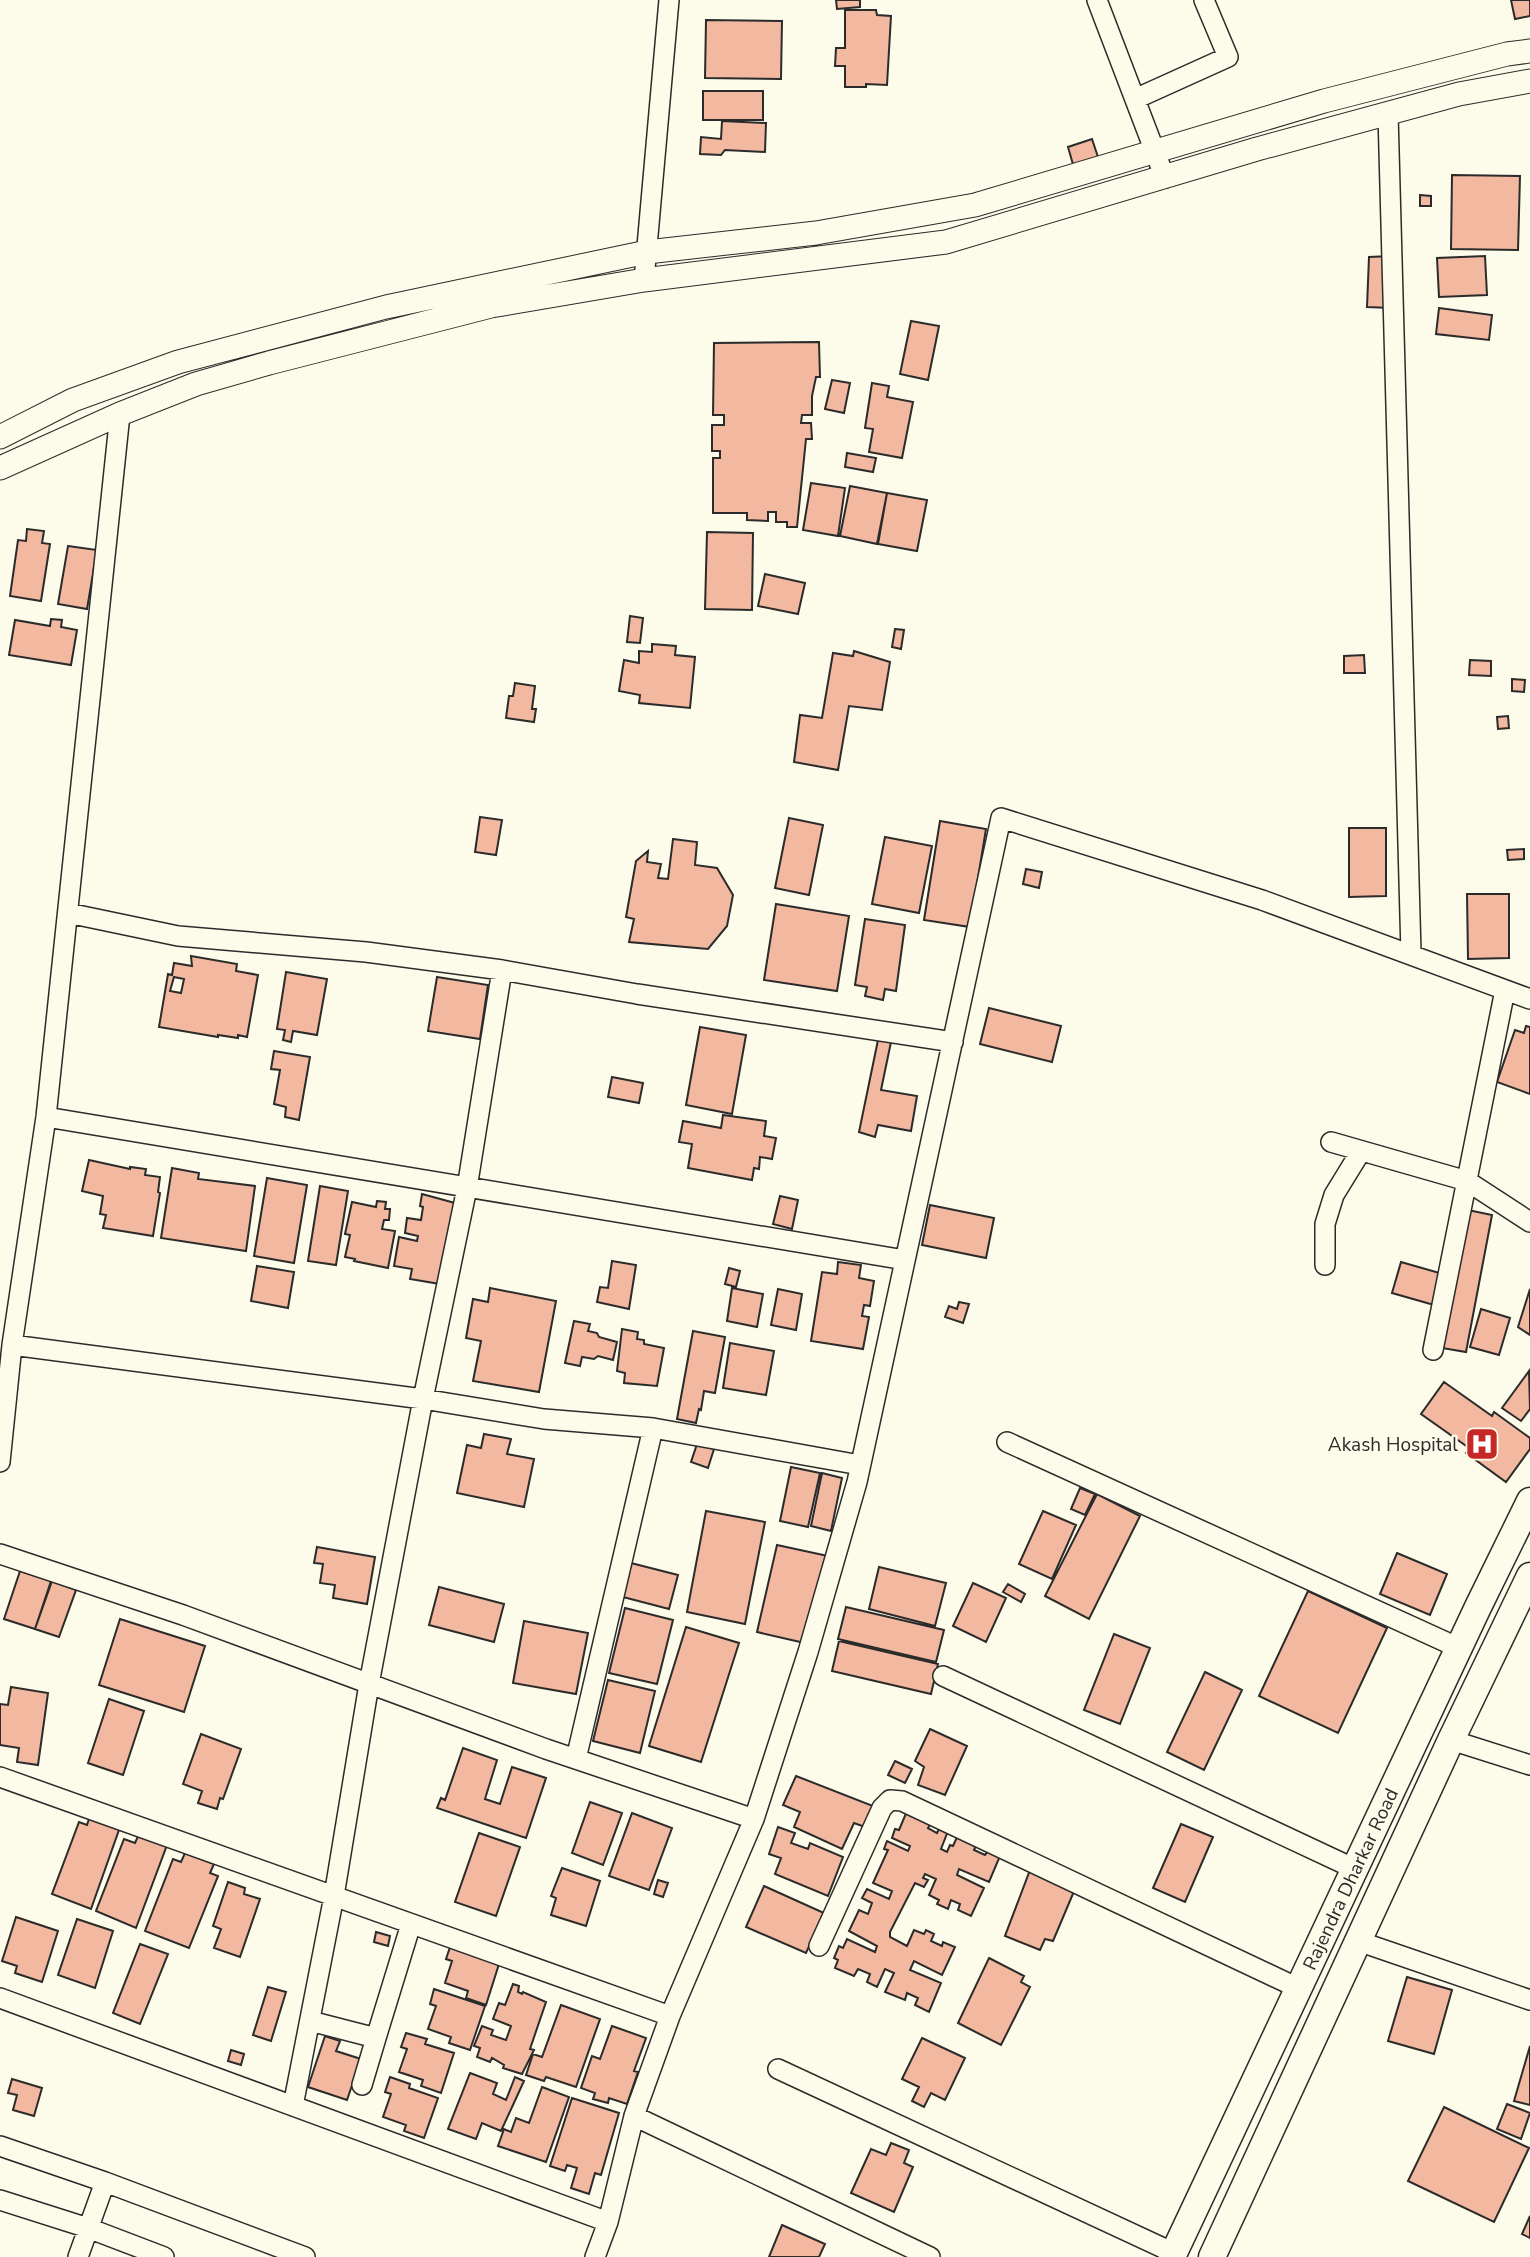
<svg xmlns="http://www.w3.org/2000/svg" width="1530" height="2257" font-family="'Nunito Sans',sans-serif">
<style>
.building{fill:#f2b8a0;stroke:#2b2b2b;stroke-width:2;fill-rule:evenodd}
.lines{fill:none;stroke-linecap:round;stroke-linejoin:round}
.minor-casing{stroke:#2b2b2b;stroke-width:22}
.tertiary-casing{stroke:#2b2b2b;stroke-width:25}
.secondary-casing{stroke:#2b2b2b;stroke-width:29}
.minor{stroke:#fdfbea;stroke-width:19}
.tertiary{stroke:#fdfbea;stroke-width:23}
.secondary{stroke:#fdfbea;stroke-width:26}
.labels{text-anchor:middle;stroke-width:5;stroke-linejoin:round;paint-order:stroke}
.poi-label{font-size:19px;fill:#2b2b2b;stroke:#fdfbea;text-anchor:end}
.street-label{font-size:19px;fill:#2b2b2b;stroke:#fdfbea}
</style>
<rect width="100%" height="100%" fill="#fdfbea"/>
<path class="building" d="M836,0H860V7L837,9Z
M1511,0H1530V16L1515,19Z
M845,10H876L877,15L891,16L887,85L866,84V87H845V66H835L836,48H845Z
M706,20L782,21L781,79L705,78Z
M703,91H763V120H703Z
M722,121L766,123L765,152L725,150L721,155L700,154L701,137L721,139Z
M1092,139L1099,160L1074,168L1068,147Z
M1452,175L1520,176L1518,250L1451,249Z
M1420,195L1431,196V206H1420Z
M1391,256V308L1367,307L1369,257Z
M1485,256L1487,295L1439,297L1437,258Z
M1439,308L1492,315L1489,340L1436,334Z
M911,321L939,326L928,380L900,374Z
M819,342L820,377H816L812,396V415H802L801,423H811L812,439H806L797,527H787V522H776V512H768V521L747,520V513H713V458H720V451H712V425H724V415H713L714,343Z
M832,380L850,383L844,413L825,409Z
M872,383L889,386L887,397L913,402L902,458L869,452L873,429L865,428Z
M847,453L876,458L873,472L845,467Z
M811,483L845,488L838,536L803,530Z
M850,486L887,493L877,544L840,536Z
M887,493L927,500L917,551L878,544Z
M27,529L44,531L42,543L50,544L41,601L10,596L18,540L26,541Z
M707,532L753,533L752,610L705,609Z
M68,546L97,550L87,609L58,604Z
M765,574L805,583L798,614L758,606Z
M630,616L643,618L640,643L627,642Z
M51,619L62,620L61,627L77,630L71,665L9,655L15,620L50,626Z
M895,629L904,630L901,649L892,647Z
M652,644L676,646L675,655L695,657L690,708L639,703L640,695L619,691L624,660L639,663V651L652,652Z
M854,651L890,662L882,710L849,706L838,770L794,762L800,715L822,718L833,653L853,656Z
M1364,655L1365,673H1344V656Z
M1470,660L1491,661V676L1469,675Z
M1512,679L1525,680L1524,692L1512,691Z
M515,683L535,686L532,709H536L534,722L506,718L509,696H513Z
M1508,716L1509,728L1498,729L1497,717Z
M480,817L502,820L496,855L475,852Z
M789,818L823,825L809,895L775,888Z
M940,821L986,829L970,927L924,920Z
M1349,828H1386V896L1349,897Z
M885,837L932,846L919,913L872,904Z
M673,839L697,842L695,865L717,868L733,895L727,926L708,949L629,942L634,919L626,917L636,861L648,851L647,862L661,864L658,878L668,879Z
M1524,849V859L1508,860L1507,850Z
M1026,869L1042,872L1039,888L1023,884Z
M1467,894H1509V958L1468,959Z
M776,904L849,916L837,991L764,980Z
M865,919L905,925L896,991L885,989L883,1000L865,996L867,987L855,985Z
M191,956L237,964L236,971L258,975L247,1037L238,1035V1038L218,1035V1037L159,1027L168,974L172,975L174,963L192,966ZM174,977L184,979L181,993L170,991Z
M286,972L327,979L317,1035L293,1031L291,1042L283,1040L285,1030L277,1029Z
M437,977L488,985L480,1039L428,1031Z
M989,1008L1061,1026L1052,1062L980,1044Z
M1526,1026L1530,1027V1094L1497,1082L1515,1030L1524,1033Z
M700,1027L746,1035L732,1114L686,1105Z
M878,1040L891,1042L881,1090L917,1096L911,1131L878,1125L875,1137L859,1132Z
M274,1051L310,1057L299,1120L285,1117L286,1107L274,1104L280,1070L271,1069Z
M612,1077L643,1083L639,1103L608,1097Z
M723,1115L766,1121L764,1136L776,1138L772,1159L760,1157L759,1169L754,1168L752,1180L688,1168L692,1144L679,1142L683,1121L721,1128Z
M89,1160L130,1169V1167L146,1169L145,1175L160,1177L158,1192L160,1193L153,1236L103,1228L106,1215L100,1214L103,1196L82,1191Z
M172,1168L199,1173L198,1179L255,1186L246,1251L161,1238Z
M267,1178L307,1185L294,1263L254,1256Z
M320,1186L348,1191L336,1265L308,1261Z
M422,1194L455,1203L440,1284L410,1279L412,1269L394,1266L399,1237L417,1241L418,1236L405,1233L407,1218L421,1220L423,1207L420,1206Z
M780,1196L798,1200L792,1229L773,1224Z
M377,1201L386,1202L385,1209H390L389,1220H384L382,1229L395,1231L388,1268L354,1261L355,1259L345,1257L350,1235L345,1234L352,1202L376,1207Z
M930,1205L994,1218L986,1258L922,1245Z
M1468,1210L1492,1215L1466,1352L1442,1348Z
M612,1261L636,1265L629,1309L597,1302L600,1287L608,1288Z
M838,1262L861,1265L859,1278L874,1281L870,1306L864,1305L862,1316L869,1317L863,1349L811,1341L822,1272L837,1274Z
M1401,1262L1443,1274L1434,1305L1392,1293Z
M257,1266L294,1272L288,1308L251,1301Z
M729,1268L740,1271L736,1287L725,1284Z
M490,1288L556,1301L539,1392L473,1381L481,1341L466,1338L473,1299L488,1302Z
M732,1288L763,1294L757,1327L727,1321Z
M778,1289L802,1294L796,1330L771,1325Z
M1530,1289V1335L1518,1327Z
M959,1302L969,1304L963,1323L945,1317L949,1306L957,1309Z
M1481,1309L1510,1318L1499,1355L1470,1347Z
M574,1321L590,1324L588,1331L597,1333L599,1337L617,1342L613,1360L598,1356L594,1359L582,1357L580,1366L565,1363Z
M622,1329L638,1332L637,1339L644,1340V1344L664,1348L657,1386L624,1383L625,1373L617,1371Z
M693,1331L725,1337L715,1393L704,1391L701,1410L699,1409L696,1423L677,1419Z
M730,1343L774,1351L766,1395L723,1388Z
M1529,1371L1530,1409L1521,1421L1502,1408Z
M1444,1382L1492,1416L1494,1412L1530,1438V1449L1506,1482L1466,1453L1469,1448L1421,1414Z
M484,1434L511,1439L507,1454L534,1459L524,1507L457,1493L467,1445L481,1448Z
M697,1444L714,1449L708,1468L691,1462Z
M791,1467L820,1473L808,1527L780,1521Z
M822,1473L842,1478L831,1531L811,1526Z
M1080,1488L1095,1494L1085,1515L1071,1509Z
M1097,1494L1140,1516L1089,1619L1045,1596Z
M706,1511L765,1522L745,1624L687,1612Z
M1043,1511L1076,1525L1052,1579L1019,1564Z
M777,1545L828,1556L809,1644L757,1632Z
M317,1547L375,1557L367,1604L333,1598L335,1585L320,1583L323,1564L314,1563Z
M1397,1553L1447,1574L1430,1615L1380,1594Z
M631,1563L678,1575L669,1609L623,1597Z
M879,1567L946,1583L935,1626L869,1609Z
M20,1571L51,1581L35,1629L4,1619Z
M52,1581L76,1590L59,1637L35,1629Z
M973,1583L1006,1598L986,1642L953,1626Z
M1008,1584L1025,1594L1021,1602L1003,1592Z
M439,1587L504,1604L494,1642L429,1625Z
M1308,1591L1387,1628L1338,1733L1259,1696Z
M846,1607L944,1630L936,1662L838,1639Z
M625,1608L673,1620L657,1684L609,1673Z
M120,1619L205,1646L184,1712L99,1685Z
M524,1621L588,1633L576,1694L513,1683Z
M686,1627L739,1643L701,1762L649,1746Z
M1114,1634L1150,1648L1120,1724L1084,1710Z
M839,1641L938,1664L931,1694L832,1671Z
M1205,1672L1242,1690L1204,1770L1167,1752Z
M608,1680L655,1691L640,1753L593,1741Z
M11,1687L48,1693L38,1765L17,1762L19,1748L0,1745V1704L8,1705Z
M109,1699L144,1711L123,1775L88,1763Z
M930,1729L967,1746L945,1795L918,1785L924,1767L915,1761Z
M201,1734L241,1749L223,1799L220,1798L217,1809L198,1803L202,1791L183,1784Z
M463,1748L497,1760L485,1799L500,1804L512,1767L546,1778L526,1838L437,1808L441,1798L445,1800Z
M895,1761L912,1769L905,1783L888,1775Z
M796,1776L873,1806L865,1827L854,1823L842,1849L794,1827L800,1812L783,1805Z
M590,1802L622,1813L603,1865L572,1853Z
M907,1811L932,1821L928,1828L937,1833L940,1827L948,1831L941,1849L947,1852L950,1845L953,1846L958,1835L977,1843L974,1850L985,1855L988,1851L1000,1856L989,1882L959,1869L957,1875L984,1888L971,1916L958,1910L960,1904L951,1900L948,1909L937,1904L939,1900L929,1895L936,1879L925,1874L923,1878L928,1880L924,1887L915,1883L890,1932V1937L907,1946L914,1930L924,1934L926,1930L934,1934L931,1941L942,1946L943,1942L955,1947L942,1975L914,1961L910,1970L941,1983L929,2012L915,2005L918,1998L907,1993L905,2000L885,1992L894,1973L885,1969L877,1987L867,1982L870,1974L858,1969L854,1976L835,1968L838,1960L834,1958L839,1946L843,1948L847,1939L875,1952L877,1946L849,1931L859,1910L868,1914L872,1903L862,1898L867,1889L889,1899L892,1891L873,1883L888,1850L884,1849L887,1841L908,1851L910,1846L892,1838L895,1829L899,1830Z
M632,1813L672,1828L649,1890L609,1876Z
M90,1816L120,1827L91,1909L52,1894L79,1822L87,1825Z
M1181,1824L1213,1837L1185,1902L1153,1888Z
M778,1827L795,1833L791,1843L808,1849L810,1843L843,1857L828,1896L775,1874L781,1858L769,1854Z
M479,1833L520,1847L496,1916L455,1902Z
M139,1834L167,1845L136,1928L96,1911L124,1839L135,1843Z
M185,1853L214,1864L210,1873L218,1876L189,1948L145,1931L173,1859L181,1862Z
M562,1868L600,1881L586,1926L551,1915L556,1898L551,1896Z
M1030,1870L1075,1889L1053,1941L1045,1939L1040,1950L1005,1936Z
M658,1880L668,1883L663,1897L654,1894Z
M228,1882L245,1888L244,1894L260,1899L240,1957L214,1948L221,1929L213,1926Z
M764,1886L824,1913L806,1953L746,1927Z
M16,1917L58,1931L42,1982L15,1973L17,1966L2,1961Z
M77,1919L113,1931L95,1988L58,1975Z
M376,1932L390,1936L388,1946L374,1942Z
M140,1944L168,1954L140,2024L113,2013Z
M451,1944L499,1964L486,2005L466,1998L468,1991L445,1983L452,1961L446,1959Z
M989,1958L1024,1976L1021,1982L1030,1987L1001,2045L958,2023Z
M1407,1977L1452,1990L1434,2054L1388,2041Z
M513,1984L519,1986L518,1992L522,1994L523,1992L546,2002L530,2049L534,2050L522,2074L503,2068L504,2065L492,2058L490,2062L477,2057L480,2048L474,2046L482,2026L493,2030L491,2035L506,2040L511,2026L493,2019L499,2003L505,2005Z
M268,1987L286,1992L271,2041L253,2035Z
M434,1989L485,2006L470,2050L449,2043L451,2037L428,2029L436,2006L430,2004Z
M561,2005L600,2019L576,2087L546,2077L544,2081L526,2075L533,2054L542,2057Z
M612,2026L646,2038L634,2071L638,2072L627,2104L609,2098L608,2103L593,2099L595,2093L581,2088L592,2056L600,2059Z
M406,2033L427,2039L425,2044L454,2053L441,2093L421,2086L423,2080L399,2072L407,2049L401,2047Z
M325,2036L340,2041L336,2051L361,2059L347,2100L308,2087Z
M922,2038L965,2058L945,2100L931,2093L924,2107L912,2101L919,2087L902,2079Z
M1530,2046V2105L1514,2101Z
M231,2050L244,2054L241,2065L228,2061Z
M470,2073L497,2083L493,2094L506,2100L515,2077L524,2081L501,2131L482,2123L476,2139L448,2129Z
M390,2077L410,2084L409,2088L438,2098L424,2138L404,2131L406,2125L383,2117L391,2094L385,2092Z
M12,2079L42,2088L34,2116L13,2110L17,2095L8,2093Z
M542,2087L569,2097L546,2162L498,2146L504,2129L511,2132L516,2118L529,2123Z
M572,2098L619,2113L601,2175L595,2173L589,2194L571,2188L577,2168L567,2165L565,2171L550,2166Z
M1507,2104L1530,2113L1521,2139L1497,2129Z
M1444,2107L1529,2148L1494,2222L1408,2181Z
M891,2143L909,2150L904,2163L913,2167L894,2212L851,2193L871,2149L886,2155Z
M1530,2216V2238L1522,2234Z
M782,2225L825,2244L819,2257H769Z"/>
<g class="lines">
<defs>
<path id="minor" d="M1097,0L1165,178
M1135,99L1228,57L1204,0
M1388,114L1411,953
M644,280L669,0
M68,913L178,936L366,952L502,970L637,994L953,1042
M46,1117L905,1260
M1331,1142L1467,1181L1530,1222
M1325,1265V1224L1334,1195L1361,1151
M12,1345L423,1399L544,1419L653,1428L860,1465
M1433,1350L1505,990
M1007,1442L1459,1648
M0,1462L12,1345L46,1117L120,414
M0,1554L183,1615L546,1749L754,1819L670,2016L634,2116L608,2222L595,2257
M943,1676L1355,1869
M1451,1740L1530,1765
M576,1759L653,1428
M0,1777L670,2016
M754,1819L808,1652L857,1482L1001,818L1262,900L1530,999
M1358,1941L1530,2000
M819,1946L882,1808L890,1800L902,1801L1298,1988
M0,1998L608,2222
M310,2021L376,2038L411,1924
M778,2069L1174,2253
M362,2085L376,2038
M293,2106L334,1896L369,1684L423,1399L467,1188L502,970
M634,2116L930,2257
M0,2146L105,2182L305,2257
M0,2200L88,2228L164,2257
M78,2257L105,2182"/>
<path id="tertiary" d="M0,437L73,400L178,362L386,307L647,252L816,233L975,205L1324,101L1507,54L1530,51
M0,468L120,414L196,384L269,363L491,306L644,280L946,242L1257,149L1459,94L1530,81"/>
<g id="secondary">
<path id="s1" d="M1172,2257L1478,1607L1530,1501"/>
<path d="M1212,2257L1451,1740L1530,1576"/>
</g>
</defs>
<use href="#minor" class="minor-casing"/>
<use href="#tertiary" class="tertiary-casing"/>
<use href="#secondary" class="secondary-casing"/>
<use href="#minor" class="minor"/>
<use href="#tertiary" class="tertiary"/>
<use href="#secondary" class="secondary"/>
</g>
<defs>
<symbol id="hospital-square" viewBox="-11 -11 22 22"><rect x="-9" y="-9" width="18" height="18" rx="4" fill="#c62828" stroke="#fdfbea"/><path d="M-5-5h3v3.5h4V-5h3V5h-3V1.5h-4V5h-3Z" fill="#fff"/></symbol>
</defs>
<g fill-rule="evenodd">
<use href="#hospital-square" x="1463" y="1425" width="38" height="38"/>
</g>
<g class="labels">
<g class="poi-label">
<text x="1458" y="1451">Akash Hospital</text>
</g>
<g class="street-label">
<text dy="7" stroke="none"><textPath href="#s1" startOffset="418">Rajendra Dharkar Road</textPath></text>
</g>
</g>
</svg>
